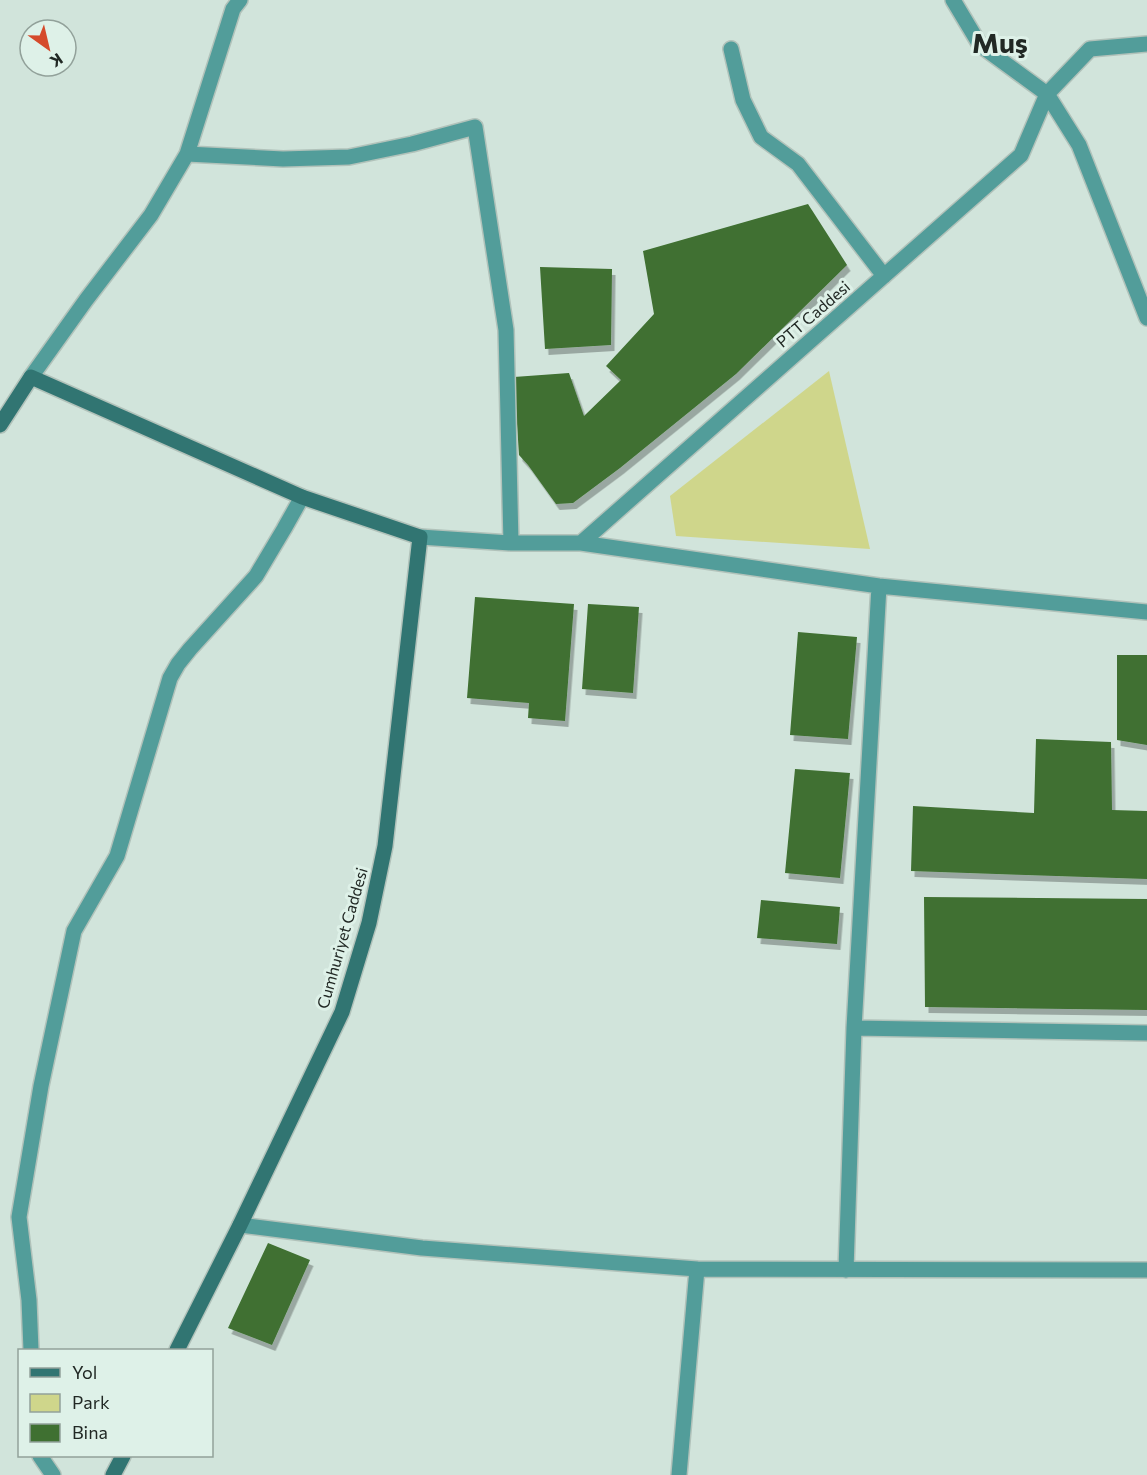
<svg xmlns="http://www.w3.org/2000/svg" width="1147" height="1475" font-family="Commissioner,sans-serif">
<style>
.green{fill:#cfd68b}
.building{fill:#3f7031;filter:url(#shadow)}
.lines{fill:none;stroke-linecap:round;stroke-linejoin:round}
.street-casing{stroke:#b1c2ba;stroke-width:18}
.secondary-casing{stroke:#b1c2ba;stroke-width:18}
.street{stroke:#529d9a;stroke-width:15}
.secondary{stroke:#317572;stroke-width:15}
.labels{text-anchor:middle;stroke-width:6;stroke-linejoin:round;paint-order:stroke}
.street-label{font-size:16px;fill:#212824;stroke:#def1e8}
.town-label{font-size:28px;font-weight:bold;fill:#212824;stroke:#def1e8}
</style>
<defs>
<filter id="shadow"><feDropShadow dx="3.5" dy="6" stdDeviation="0" flood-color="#0004"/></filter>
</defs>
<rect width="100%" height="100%" fill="#d1e4db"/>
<path class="green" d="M829,371L870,549L676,536L670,496Z"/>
<path class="building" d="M808,204L847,265L736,374L620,468L573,503L556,504L528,465L519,455L514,377L569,373L584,416L621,380L606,366L654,314L643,251Z
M540,267L612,269L611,345L545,349Z
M475,597L574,604L565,721L528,718L529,703L467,698Z
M588,604L639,607L633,693L582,689Z
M798,632L857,637L848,739L790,735Z
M1117,655H1147V745L1117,740Z
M1036,739L1111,742L1112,810L1147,811V879L911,871L913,806L1034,813Z
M795,769L850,773L840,878L785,873Z
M924,897L1147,899V1010L925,1007Z
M761,900L840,907L837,944L757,938Z
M268,1243L310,1260L272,1345L228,1328Z"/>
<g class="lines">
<defs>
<path id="street" d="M1147,44L1090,49L1047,94L1079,145L1147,318
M731,49L743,100L761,137L798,164L884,276
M187,154L283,159L349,157L412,144L475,127L506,330L511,543
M31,377L86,300L151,215L187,154L233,9L240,0
M420,537L511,543H581L879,586L1147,612
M581,543L1021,155L1047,94L980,45L953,0
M854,1028L1147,1033
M240,1225L422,1248L697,1269L1147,1270
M846,1270L854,1028L879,586
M31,1350L29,1300L19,1217L41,1086L74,931L117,856L170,678L178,664L190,649L256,576L284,529L302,497
M40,1456L53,1475
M679,1475L697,1269"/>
<path id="secondary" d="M0,425L31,377L302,497L420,537L385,846L369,923L342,1012L240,1225L177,1350
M113,1475L123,1456"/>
</defs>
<use href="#street" class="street-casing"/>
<use href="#secondary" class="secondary-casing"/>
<use href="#street" class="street"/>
<use href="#secondary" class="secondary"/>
</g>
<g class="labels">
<g class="street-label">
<text transform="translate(813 314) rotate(-41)" y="6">PTT Caddesi</text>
<text transform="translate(342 938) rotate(-74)" y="6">Cumhuriyet Caddesi</text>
</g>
<g class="town-label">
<text x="1000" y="53">Muş</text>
</g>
</g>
<rect x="18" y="1349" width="195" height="108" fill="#def1e8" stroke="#92a19a" stroke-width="1.5"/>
<rect x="30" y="1368" width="30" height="9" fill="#317572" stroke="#92a19a" stroke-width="1.5"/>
<text x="72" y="1379" font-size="18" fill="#212824">Yol</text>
<rect x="30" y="1394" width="30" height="18" fill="#cfd68b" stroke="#92a19a" stroke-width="1.5"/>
<text x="72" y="1409" font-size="18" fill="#212824">Park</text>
<rect x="30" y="1424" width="30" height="18" fill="#3f7031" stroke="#92a19a" stroke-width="1.5"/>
<text x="72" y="1439" font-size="18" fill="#212824">Bina</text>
<g transform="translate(48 48) rotate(146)"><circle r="28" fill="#def1e8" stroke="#92a19a" stroke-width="1.5"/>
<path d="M0-4.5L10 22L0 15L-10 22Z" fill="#d54a2b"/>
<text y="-9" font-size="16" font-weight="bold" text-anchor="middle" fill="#212824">K</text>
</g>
</svg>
